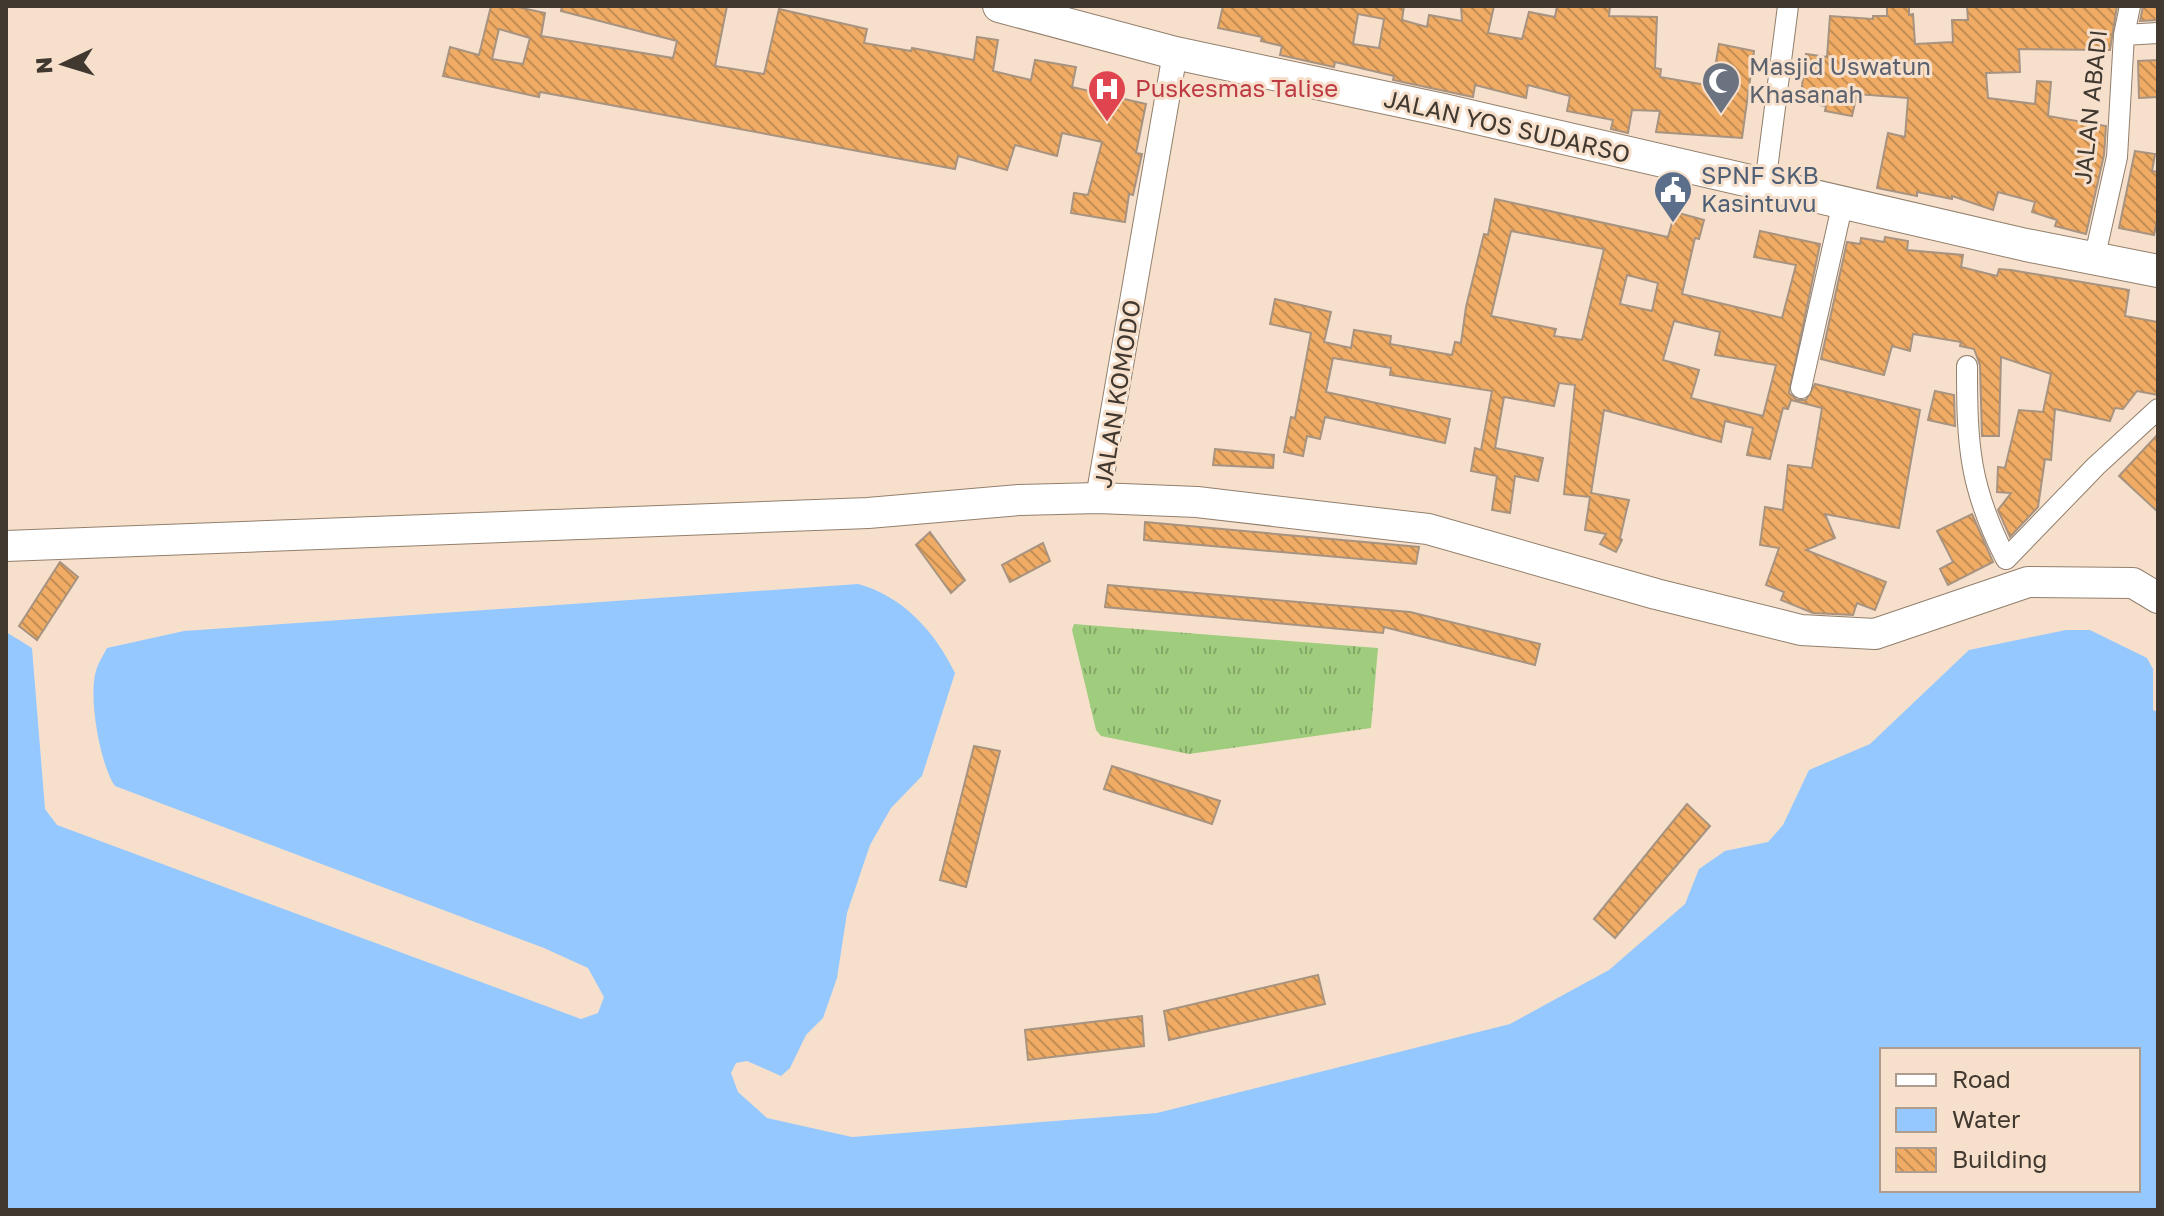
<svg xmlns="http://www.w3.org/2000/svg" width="2164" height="1216" font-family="'Golos Text',sans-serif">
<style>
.grass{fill:url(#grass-tufts)}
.water{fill:#95c8ff;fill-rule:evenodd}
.building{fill:url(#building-back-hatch);stroke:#a79380;stroke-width:2;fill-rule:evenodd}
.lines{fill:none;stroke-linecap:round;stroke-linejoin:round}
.minor-casing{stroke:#927f6c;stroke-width:22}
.tertiary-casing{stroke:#927f6c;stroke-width:26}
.primary-casing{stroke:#927f6c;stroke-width:32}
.trunk-casing{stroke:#927f6c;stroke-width:34}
.minor{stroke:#fff;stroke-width:20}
.tertiary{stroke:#fff;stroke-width:24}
.primary{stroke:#fff;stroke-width:30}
.trunk{stroke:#fff;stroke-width:32}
.labels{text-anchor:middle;stroke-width:6;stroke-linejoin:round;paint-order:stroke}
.worship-label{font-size:24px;fill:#5b616d;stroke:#f6e0cc;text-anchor:start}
.health-label{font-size:24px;fill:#be3a42;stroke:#f6e0cc;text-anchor:start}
.street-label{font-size:24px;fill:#413830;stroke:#f6e0cc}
.service-label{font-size:24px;fill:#4e5e75;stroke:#f6e0cc;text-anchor:start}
</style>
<defs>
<pattern id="grass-tufts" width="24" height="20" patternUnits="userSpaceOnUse" patternTransform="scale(2)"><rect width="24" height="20" fill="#a0cc7d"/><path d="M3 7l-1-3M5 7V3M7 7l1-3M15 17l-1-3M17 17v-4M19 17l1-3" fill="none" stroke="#84a767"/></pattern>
<pattern id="building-back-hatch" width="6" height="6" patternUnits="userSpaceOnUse" patternTransform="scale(2)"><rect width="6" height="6" fill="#f0ac65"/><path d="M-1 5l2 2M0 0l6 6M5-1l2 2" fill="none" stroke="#c48d54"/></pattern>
</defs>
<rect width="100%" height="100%" fill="#f6e0cc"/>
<path class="grass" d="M1074,624L1378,648L1371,728L1189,754L1101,736L1096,730L1072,630Z"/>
<path class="water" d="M858,584C903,596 935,632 955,673L922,776L891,808L870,845L847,913L837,978L823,1018L806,1035L790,1068L781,1076L747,1061L736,1063L731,1073L738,1092L767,1118L852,1137L1157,1113L1510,1024L1609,970L1685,904L1699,869L1725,851L1768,842L1783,825L1809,770L1870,744L1969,650L2066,630H2090L2147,658L2153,669V710L2158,712V1210H6V632L32,648L45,809L57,825L581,1019L598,1013L604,997L588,968L544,948L115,786C100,765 88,696 96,671C98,663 103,656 107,648L184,631ZM1882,1050H2138V1190H1882Z"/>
<path class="building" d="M491,6H513L545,13L541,36L673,58L677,41L561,11L562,6H727L715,66L764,74L779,9L867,29L864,43L911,51L912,48L974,60L977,37L998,40L993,71L1031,80L1035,60L1076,67L1072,87L1146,104L1136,153L1142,154L1133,195L1129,194L1125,222L1071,213L1074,193L1088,195L1102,142L1062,133L1057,156L1015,145L1007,170L958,156L955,169L540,92L539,97L443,76L450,47L479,55ZM499,29L530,38L523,64L492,59Z
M1223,6H1404L1402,20L1427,27L1429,15L1462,21L1461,6H1494L1488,33L1522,39L1529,12L1555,17L1557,6H1610L1609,16L1657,17L1655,68L1661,69L1660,77L1712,86L1719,44L1754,51L1742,138L1656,132L1660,111L1632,110L1628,133L1611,129L1613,120L1567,111L1570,96L1528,85L1526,98L1475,85L1473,97L1393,80L1394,76L1335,62L1334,67L1280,55L1282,46L1261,41L1262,37L1218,28ZM1358,14L1384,19L1379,48L1353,44Z
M1887,6H1909V15L1913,14L1915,44L1953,42L1952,20H1968L1967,6H2117L2110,50L2019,49L2020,72L1986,73L1988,98L2035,104L2037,81L2051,82L2048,116L2106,126L2104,155L2086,234L2055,226L2057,220L2032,212L2035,202L1998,192L1993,210L1952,196V199L1917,192V196L1877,188L1888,133L1905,137L1908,98L1857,94L1852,116L1825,111L1826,106L1800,102L1806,54L1827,57L1830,16L1873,19V16H1887Z
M2143,6H2158V20L2140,21Z
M2158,60V97L2139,98L2138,61Z
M2135,151L2155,154L2152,171L2158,172V216L2154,235L2119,228Z
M1495,199L1668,237L1675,212L1704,220L1699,239L1695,238L1682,294L1782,318L1796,265L1754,257L1760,231L1820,244L1789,393L1797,400H1806L1815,384L1920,410L1899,528L1825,514L1835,538L1806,550L1886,582L1875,610L1857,603L1853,615L1813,613L1781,600L1784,592L1766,585L1779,548L1760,545L1765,507L1783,510L1788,465L1812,468L1822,408L1791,400L1788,409L1783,408L1770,459L1747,455L1753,428L1725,421L1721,442L1604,410L1591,493L1629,500L1620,538L1622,540L1616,552L1600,544L1606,534L1585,530L1590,497L1564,494L1575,385L1559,383L1554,406L1504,397L1495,448L1543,458L1538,481L1515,476L1510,513L1492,510L1497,476L1471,471L1475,448L1481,450L1492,391L1390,375L1391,368L1333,358L1326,392L1450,419L1445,443L1325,417L1320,439L1307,436L1303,456L1284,452L1291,417L1295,418L1311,333L1270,324L1275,299L1331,312L1324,342L1351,348L1354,330L1391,336L1390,344L1452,355L1455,342L1461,343L1466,307L1484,234L1488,235ZM1511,231L1604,249L1582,340L1554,336L1556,329L1491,316ZM1627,275L1658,283L1652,311L1620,304ZM1674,321L1720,332L1715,355L1776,365L1763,416L1691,398L1699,370L1663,360Z
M1885,237L1908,241L1907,250L1963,255L1961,267L1997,276L1999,269L2011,270L2129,290L2125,316L2158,322V395L2137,391L2123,409L2115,408L2110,421L2055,409L2051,460L2045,459L2038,507L2010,537L1998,510L2011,493L1997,492L1998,467L2005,468L2019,410L2043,412L2051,374L2001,357L1999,436H1982L1980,365L1974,349L1960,346L1961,342L1913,334L1910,351L1892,346L1884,375L1821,359L1847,242L1860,244L1861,238L1884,242Z
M1935,391L1954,395L1955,426L1928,420Z
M2158,434V512L2119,476Z
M1215,449L1274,455L1273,468L1213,465Z
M1972,514L1993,562L1948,585L1940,569L1953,562L1937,531Z
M1145,522L1419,547L1416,564L1144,540Z
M930,532L965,580L951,593L916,545Z
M1043,543L1050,561L1010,582L1002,565Z
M60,562L78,577L37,640L19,626Z
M1108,585L1410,612L1540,644L1535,665L1384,627L1383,633L1105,607Z
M974,746L1000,751L966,887L940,880Z
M1112,766L1220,801L1212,824L1104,789Z
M1687,804L1710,826L1615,938L1594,919Z
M1318,975L1325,1004L1169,1040L1164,1011Z
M1142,1016L1144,1046L1028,1060L1025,1030Z"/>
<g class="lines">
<defs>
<path id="minor" d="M2124,35L2158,33
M1765,185L1788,6
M2094,260L2117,157L2124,35L2130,6
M1967,366C1967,445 1969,487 2006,559L2096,466L2158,409
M1801,388L1843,202"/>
<path id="tertiary" d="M1098,498L1175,53"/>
<path id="primary" d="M6,546L868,513L1019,500L1098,498L1197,502L1428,529L1656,594L1801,630L1875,634L2028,582L2133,583L2158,598"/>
<path id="trunk" d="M999,6L1175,53L1443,110L2026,245L2158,271"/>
</defs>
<use href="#minor" class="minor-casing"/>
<use href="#tertiary" class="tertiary-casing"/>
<use href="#primary" class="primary-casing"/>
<use href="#trunk" class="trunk-casing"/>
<use href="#minor" class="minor"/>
<use href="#tertiary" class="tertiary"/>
<use href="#primary" class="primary"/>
<use href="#trunk" class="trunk"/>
</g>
<defs>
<symbol id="mosque-pin" viewBox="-11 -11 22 30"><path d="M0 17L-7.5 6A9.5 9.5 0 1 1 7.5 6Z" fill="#6b7280" stroke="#f6e0cc"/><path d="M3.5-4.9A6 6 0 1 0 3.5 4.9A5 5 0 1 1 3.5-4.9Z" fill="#fff"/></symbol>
<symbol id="hospital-pin" viewBox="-11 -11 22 30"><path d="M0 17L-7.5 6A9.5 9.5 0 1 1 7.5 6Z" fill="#e0444e" stroke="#f6e0cc"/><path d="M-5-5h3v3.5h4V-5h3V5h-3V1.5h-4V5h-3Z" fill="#fff"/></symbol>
<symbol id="civic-pin" viewBox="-11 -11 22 30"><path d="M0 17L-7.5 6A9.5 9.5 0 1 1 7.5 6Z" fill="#5c6f8a" stroke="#f6e0cc"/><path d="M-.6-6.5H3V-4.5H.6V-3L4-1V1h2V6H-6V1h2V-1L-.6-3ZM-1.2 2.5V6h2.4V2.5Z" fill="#fff"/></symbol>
</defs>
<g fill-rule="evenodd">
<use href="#mosque-pin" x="1699" y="59" width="44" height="60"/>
<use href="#hospital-pin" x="1085" y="67" width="44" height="60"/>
<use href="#civic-pin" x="1651" y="168" width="44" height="60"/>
</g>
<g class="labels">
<g class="worship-label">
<text x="1749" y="75">Masjid Uswatun<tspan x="1749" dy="28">Khasanah</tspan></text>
</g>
<g class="health-label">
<text x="1135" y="97">Puskesmas Talise</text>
</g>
<g class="street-label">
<text transform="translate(2091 107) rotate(-84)" y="8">JALAN ABADI</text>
<text transform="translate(1507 127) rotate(13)" y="8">JALAN YOS SUDARSO</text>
<text transform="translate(1118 394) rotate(-81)" y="8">JALAN KOMODO</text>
</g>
<g class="service-label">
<text x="1701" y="184">SPNF SKB<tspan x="1701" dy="28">Kasintuvu</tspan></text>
</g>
</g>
<rect width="2164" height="1216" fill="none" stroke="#413830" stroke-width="16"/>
<rect x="1880" y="1048" width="260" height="144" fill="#f6e0cc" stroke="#ae9d8e" stroke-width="2"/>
<rect x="1896" y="1074" width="40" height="12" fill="#ffffff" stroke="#ae9d8e" stroke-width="2"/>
<text x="1952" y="1088" font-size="24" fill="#413830">Road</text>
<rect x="1896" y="1108" width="40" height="24" fill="#95c8ff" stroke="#ae9d8e" stroke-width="2"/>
<text x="1952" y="1128" font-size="24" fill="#413830">Water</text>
<rect x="1896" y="1148" width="40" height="24" fill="url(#building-back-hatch)" stroke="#ae9d8e" stroke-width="2"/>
<text x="1952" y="1168" font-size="24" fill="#413830">Building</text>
<g transform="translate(64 64) rotate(266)" stroke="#f6e0cc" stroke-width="6" paint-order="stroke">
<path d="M0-6L14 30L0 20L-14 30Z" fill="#413830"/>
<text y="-12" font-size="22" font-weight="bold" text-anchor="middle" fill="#413830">N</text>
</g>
</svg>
